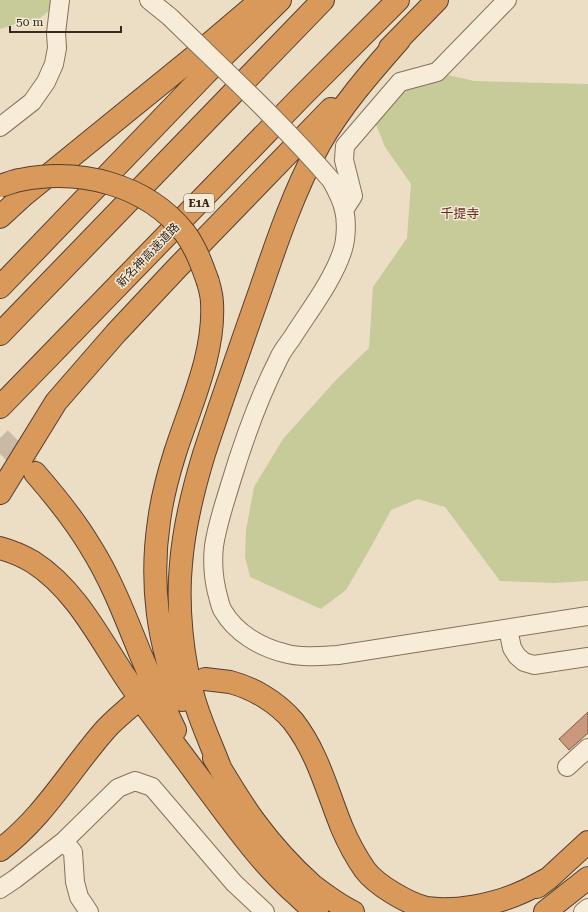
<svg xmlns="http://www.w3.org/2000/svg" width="588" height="912" font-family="'Roboto Serif','Noto Sans JP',serif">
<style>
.green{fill:#c7ca99}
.building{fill:#c9987d;stroke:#855943}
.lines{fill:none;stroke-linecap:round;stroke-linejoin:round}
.highway-tunnel{stroke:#c8baa4;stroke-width:22;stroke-dasharray:22 11;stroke-linecap:butt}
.minor-casing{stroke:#87705c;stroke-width:20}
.highway-casing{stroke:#553f30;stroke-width:24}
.minor{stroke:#f7ecd8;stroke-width:18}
.highway{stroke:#d8995a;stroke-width:22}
.minor-bridge-casing{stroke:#87705c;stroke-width:20;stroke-linecap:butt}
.highway-bridge-casing{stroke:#553f30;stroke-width:24;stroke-linecap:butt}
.minor-bridge{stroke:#f7ecd8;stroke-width:18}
.highway-bridge{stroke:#d8995a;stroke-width:22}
.labels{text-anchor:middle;stroke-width:3;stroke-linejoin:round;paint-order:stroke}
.shield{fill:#f4e9d5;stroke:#706356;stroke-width:1}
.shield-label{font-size:11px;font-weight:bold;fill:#37291f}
.street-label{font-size:12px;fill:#37291f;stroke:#f4e9d5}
.neighbourhood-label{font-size:13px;fill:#622a20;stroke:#f4e9d5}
</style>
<rect width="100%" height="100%" fill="#ecdec5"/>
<path class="green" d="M0,0H50V10L39,19L19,23L0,29Z
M422,69L474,81L588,84V581L553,583L500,581L445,507L418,499L391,510L372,545L346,590L321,609L250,577L245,557L246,530L254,487L283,439L336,380L369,348L373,287L407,238L411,184L385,147L370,110L390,79Z"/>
<path class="building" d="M588,712V733L569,750L559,739Z"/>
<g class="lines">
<path class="highway-tunnel" d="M0,438L34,473"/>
<defs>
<path id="minor" d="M149,0L170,17
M0,127L32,102L46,82L54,64L57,48L56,33L60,0
M331,180C336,189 342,200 344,210C347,221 346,239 343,249C334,279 309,311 292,338C287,345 282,351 279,358C258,399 243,442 230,485C224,505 217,525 214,546C212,564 214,583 219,600C220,604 221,608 223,611C236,633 260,647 284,653C300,658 321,656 338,655L588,616
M344,210L353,196L344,160L345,146L400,82L437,72L507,0
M508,629L512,648L517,656L524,662L534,665L588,657
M567,767L588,748
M64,841L73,852L75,882L79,897L89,912
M0,889L15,879L64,841L118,788L135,781L152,787L234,883L265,912
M583,912L588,908"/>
<path id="highway" d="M390,48L437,0
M0,217L24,195L195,56L261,0
M0,287L206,73L280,0
M0,334L323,0
M0,407L301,97L398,0
M35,473C55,496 74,519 90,546C111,579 125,616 140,653C151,679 163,705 175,730
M0,493L56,402L116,333L176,269L331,109
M0,548C11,551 23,556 33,562C78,591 101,642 130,684C152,716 177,747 200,779C231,820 260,863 298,896C304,902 310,907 317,912
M205,679C213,680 222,681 230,682C253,688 277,702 293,721C318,753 327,791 342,828C348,842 356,857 365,870C372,879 383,887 393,893C403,899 414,905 426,908C455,912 493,905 520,893C530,889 540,883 549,878
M182,700C157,645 150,581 159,521C162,498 168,475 175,453C190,406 215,354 212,303C212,296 210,289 208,282
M214,758C227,779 240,802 255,822C272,845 291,866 312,885C325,895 338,905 353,912
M221,770C212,746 201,723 194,699C182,659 177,605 181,564C184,526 193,490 204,454C222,399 241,345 260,291C277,241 294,191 319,145C341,106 371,72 400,39
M0,850C43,818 70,770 105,730C113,721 123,713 132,705
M537,887L549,878L588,842
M545,912L588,878"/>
</defs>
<use href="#minor" class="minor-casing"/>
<use href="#highway" class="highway-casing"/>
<use href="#minor" class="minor"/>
<use href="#highway" class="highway"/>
<defs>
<path id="minor-bridge" d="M170,17C224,70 281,122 331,180"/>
<path id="highway-bridge" d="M0,186C7,184 13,181 20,180C80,168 146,184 185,233C196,248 202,265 208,282"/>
</defs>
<use href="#minor-bridge" class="minor-bridge-casing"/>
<use href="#highway-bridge" class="highway-bridge-casing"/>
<use href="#minor-bridge" class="minor-bridge"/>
<use href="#highway-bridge" class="highway-bridge"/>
</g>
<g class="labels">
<rect class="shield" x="184" y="194" width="30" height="18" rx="3"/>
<g class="shield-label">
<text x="199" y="207">E1A</text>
</g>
<g class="street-label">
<text transform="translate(148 255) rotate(-46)" y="4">新名神高速道路</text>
</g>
<g class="neighbourhood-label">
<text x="460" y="218">千提寺</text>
</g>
</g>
<path d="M10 26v6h111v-6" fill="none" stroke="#37291f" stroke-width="2"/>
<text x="16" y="26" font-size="12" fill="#37291f" stroke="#f4e9d5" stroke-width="3" paint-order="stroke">50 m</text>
</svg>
